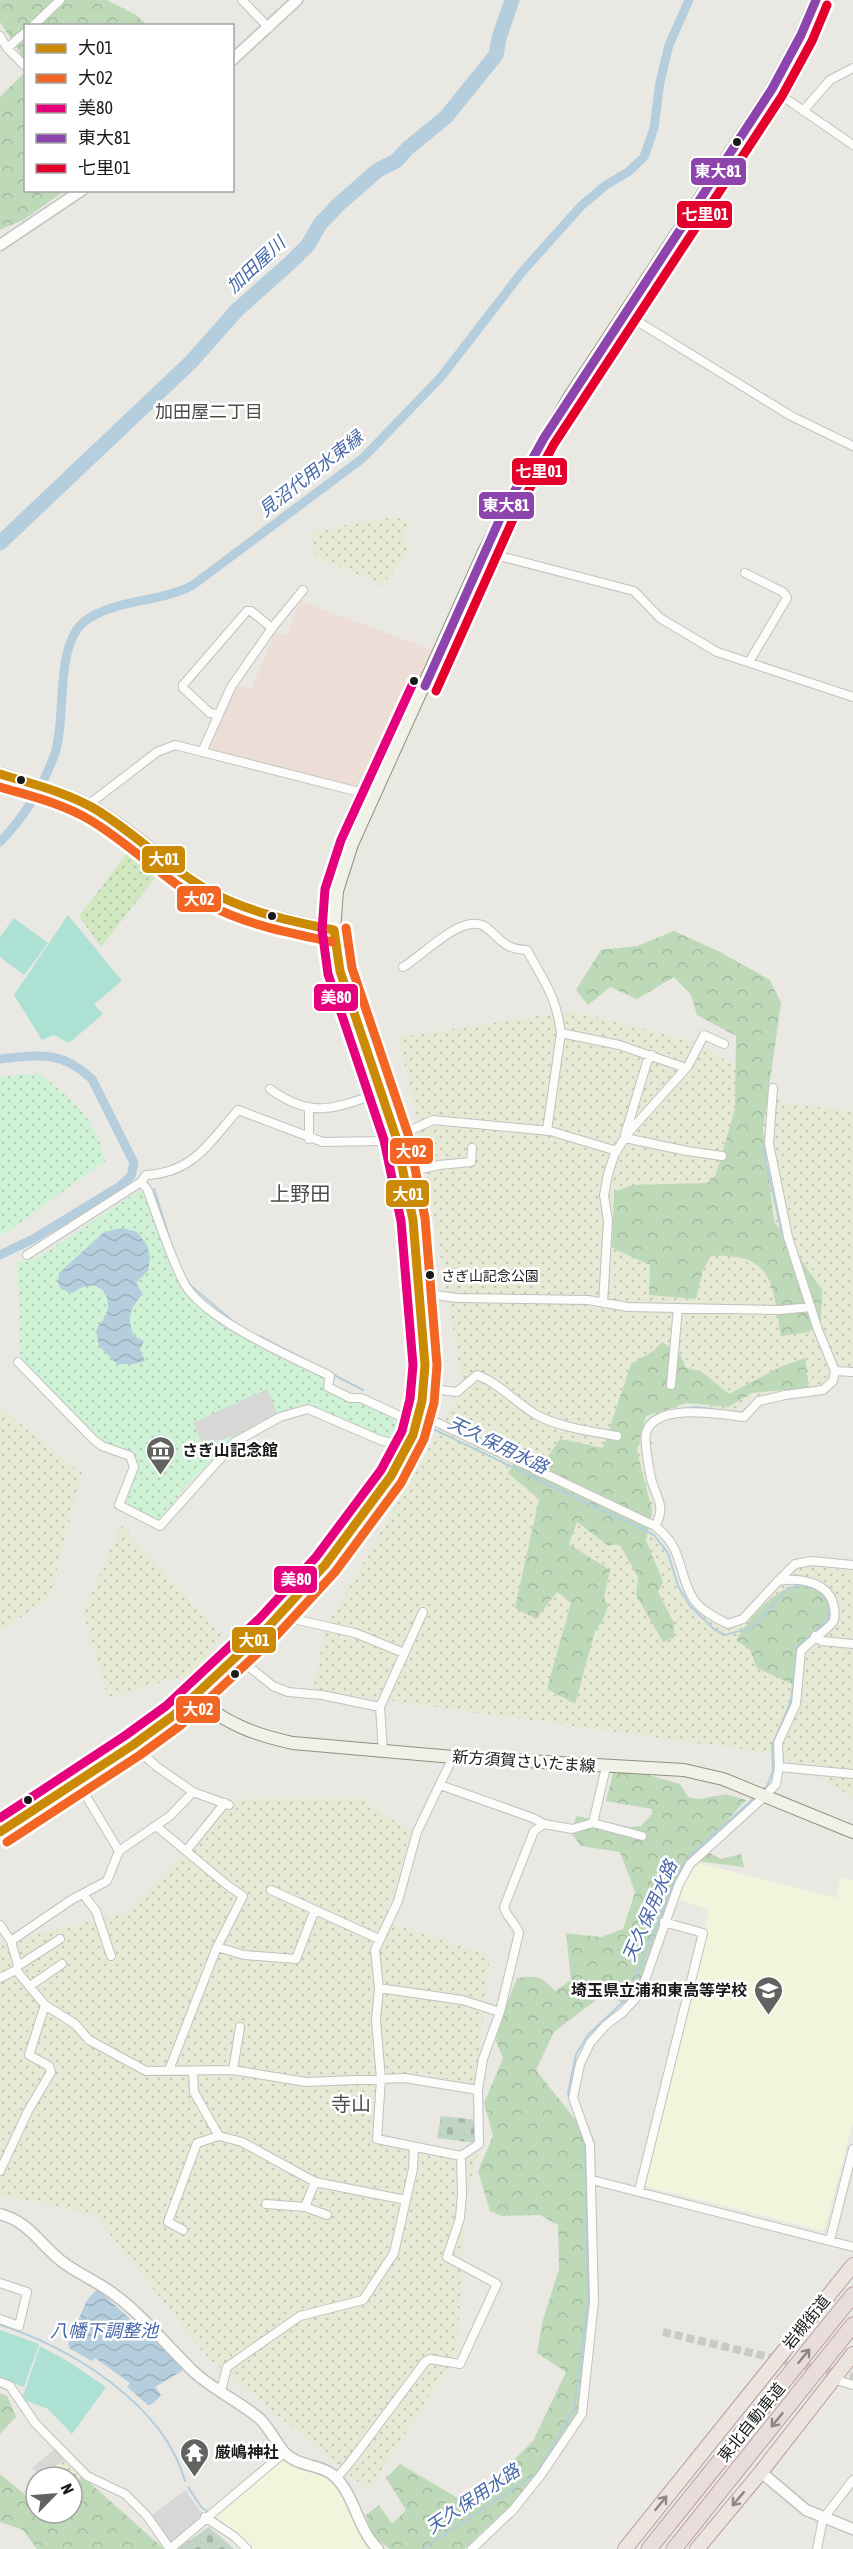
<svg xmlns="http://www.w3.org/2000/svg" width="853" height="2549" font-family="'Asap Condensed','Noto Sans JP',sans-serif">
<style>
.commercial{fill:#ecded7}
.education{fill:#f1f5dc}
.farmland{fill:url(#farmland-dots)}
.grass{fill:url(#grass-dots)}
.forest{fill:url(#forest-crowns)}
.cemetery{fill:url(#cemetery-stones)}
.park{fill:url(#park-dots)}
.pitch{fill:#ade1d4}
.parking{fill:#d7d7d5}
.water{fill:url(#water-waves)}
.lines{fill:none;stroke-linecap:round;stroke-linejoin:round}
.stream{stroke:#b5cedd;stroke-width:2}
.canal{stroke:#b5cedd;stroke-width:9}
.river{stroke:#b5cedd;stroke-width:15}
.minor-tunnel{stroke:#cac9c5;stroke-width:8;stroke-dasharray:8 4;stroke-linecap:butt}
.minor-casing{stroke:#c1c1bf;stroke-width:10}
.tertiary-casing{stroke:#c1c1bf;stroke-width:13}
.secondary-casing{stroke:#8d927c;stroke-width:14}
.trunk-casing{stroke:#be9c9f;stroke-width:16}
.motorway-casing{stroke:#be9c9f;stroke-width:17}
.minor{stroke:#fcfcfb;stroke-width:8}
.tertiary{stroke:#fcfcfb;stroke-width:10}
.secondary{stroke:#f0f2e8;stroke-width:12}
.trunk{stroke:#ece4df;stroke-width:14}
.motorway{stroke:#e9dddc;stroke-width:15}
.bus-1-casing{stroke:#fff;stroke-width:14}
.bus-2-casing{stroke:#fff;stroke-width:14}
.bus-3-casing{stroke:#fff;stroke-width:14}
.bus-4-casing{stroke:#fff;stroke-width:14}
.bus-5-casing{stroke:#fff;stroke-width:14}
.bus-1{stroke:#cb8a05;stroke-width:9}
.bus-2{stroke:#f26522;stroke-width:9}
.bus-3{stroke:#e5007d;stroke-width:9}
.bus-4{stroke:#8e44ad;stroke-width:9}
.bus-5{stroke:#e4002b;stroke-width:9}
.oneway{stroke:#8c8585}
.oneway2{stroke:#8e8986}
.bus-dot{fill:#1a1a1a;stroke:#fff;stroke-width:2}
.labels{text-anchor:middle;stroke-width:5;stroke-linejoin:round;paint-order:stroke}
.bus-label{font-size:14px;fill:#1a1a1a;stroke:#fff;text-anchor:start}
.poi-label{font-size:16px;font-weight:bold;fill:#1a1a1a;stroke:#fff;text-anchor:start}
.street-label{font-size:16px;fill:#1a1a1a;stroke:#fff}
.water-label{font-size:18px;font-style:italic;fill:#4968a8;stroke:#fff}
.neighbourhood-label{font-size:18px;fill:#4d4d4d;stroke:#fff}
.quarter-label{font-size:20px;fill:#4d4d4d;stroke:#fff}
.line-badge{stroke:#fff;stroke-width:2}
.badge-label{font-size:16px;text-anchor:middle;font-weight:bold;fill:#fff}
</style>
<defs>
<pattern id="farmland-dots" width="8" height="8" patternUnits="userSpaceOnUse" patternTransform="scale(1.5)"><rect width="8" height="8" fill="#e6ead5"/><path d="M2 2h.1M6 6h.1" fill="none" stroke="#c5c8b6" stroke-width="1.8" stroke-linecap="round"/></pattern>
<pattern id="grass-dots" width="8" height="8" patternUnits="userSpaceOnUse" patternTransform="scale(1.5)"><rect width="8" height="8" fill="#cfe8c0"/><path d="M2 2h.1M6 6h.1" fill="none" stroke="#b1c6a4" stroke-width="1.8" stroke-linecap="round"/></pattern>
<pattern id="forest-crowns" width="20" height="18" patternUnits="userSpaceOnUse" patternTransform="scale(1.5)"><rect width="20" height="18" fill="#bed9b8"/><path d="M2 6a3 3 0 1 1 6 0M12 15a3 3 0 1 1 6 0" fill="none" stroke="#a3ba9e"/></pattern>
<pattern id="cemetery-stones" width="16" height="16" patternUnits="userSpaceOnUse" patternTransform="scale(1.5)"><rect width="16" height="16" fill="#c1d5c5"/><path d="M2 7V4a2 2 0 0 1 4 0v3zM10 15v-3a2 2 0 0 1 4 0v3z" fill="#a5b6a9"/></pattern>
<pattern id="park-dots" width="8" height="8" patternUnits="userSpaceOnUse" patternTransform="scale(1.5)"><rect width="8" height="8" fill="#cff1d5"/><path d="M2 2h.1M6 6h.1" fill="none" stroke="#b1ceb6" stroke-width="1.8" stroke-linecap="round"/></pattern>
<pattern id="water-waves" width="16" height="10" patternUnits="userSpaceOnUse" patternTransform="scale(1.5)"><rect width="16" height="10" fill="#b5cedd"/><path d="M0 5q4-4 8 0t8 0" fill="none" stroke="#9bb0bd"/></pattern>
</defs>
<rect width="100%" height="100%" fill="#e9e8e3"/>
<path class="commercial" d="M300,601L433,650L369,790L211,749L209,744L237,686L251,689L275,632L287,635Z"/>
<path class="education" d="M694,1862L836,1898L841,1877L853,1880V2122L824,2231L643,2186L709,1910L677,1899Z
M282,2457L327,2479L337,2488L351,2506L372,2549H253L214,2515L255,2483Z"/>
<path class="farmland" d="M396,517L412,524L402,539L412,550L382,585L316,557L310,534L339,526Z
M573,1011L702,1044L786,1103L853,1111V1367L839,1366L823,1386L750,1397L737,1412L687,1403L651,1422L655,1497L649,1531L668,1553L679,1591L695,1614L732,1623L791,1571L803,1565L853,1571V1797L777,1754L313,1690L326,1627L463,1389L416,1112L398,1037Z
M3,1410L82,1473L49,1599L0,1631V1414Z
M121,1525L223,1637L190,1675L150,1685L108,1699L83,1613Z
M360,1798L412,1832L384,1921L490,1956L475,2087L425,2073L387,2075L376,2085L375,2141L421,2153L455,2157L478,2150L466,2202L457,2354L368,2490L207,2357L94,2214L0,2195V1944L127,1912L237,1799Z
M67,2458L82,2475L72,2484V2477H45Z"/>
<path class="grass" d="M136,849L162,869L101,947L79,916L130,850Z"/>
<path class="forest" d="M0,0H107L136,15L147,25L26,26V190L64,191L25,219L0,230V97L24,73L21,54L0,22Z
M674,931L720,952L770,980L781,1003L763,1130L774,1221L822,1290L821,1322L809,1332L781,1336C772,1284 775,1253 711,1256L703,1270L696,1299L649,1295L650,1265L612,1248L614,1192L632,1185L707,1183L716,1175L735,1108L736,1036L697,1015L691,995L674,977L637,999L610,987L588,1005L576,990L601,950L637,946Z
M662,1342L680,1354L686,1368L702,1372L729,1394L780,1367L805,1358L809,1388L752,1393L728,1407L687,1403L646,1416L637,1451L652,1510L646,1540L663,1582L658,1592L674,1623V1638L663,1642L636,1595L638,1577L620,1545H607L577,1522L569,1544L610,1570L604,1598L608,1606L602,1622L595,1631L575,1704L547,1689L571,1603L557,1592L536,1619L515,1608L539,1499L508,1473L522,1450L547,1458L560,1439L603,1448L631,1364L652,1352Z
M803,1583C822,1588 832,1598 831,1618L799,1649L796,1686L757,1668L750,1650L736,1640C751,1616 775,1588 803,1583Z
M634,1771L680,1784L688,1797L700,1799L726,1794L746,1800L702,1848L720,1859L741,1854L744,1867L695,1861L687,1863L649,1957L640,2000L627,2005L604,1994L554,2032L536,2070L574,2118L593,2137L596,2209L593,2339L578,2415L540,2482L528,2498L487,2527L465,2549H390L372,2535L366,2515L379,2505L392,2524L406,2510L386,2478L400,2464L458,2498L474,2500L533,2441L566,2372L537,2353L542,2323L559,2269L558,2225L540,2215L502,2216L490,2211L478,2171L493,2136L484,2103L503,2058L496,2041L497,2029L517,1978C537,1975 541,1976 555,1991L571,1980L566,1933L601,1937L623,1929L635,1892L620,1852L581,1846L572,1834L576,1816L630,1827L641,1826L652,1814V1809L606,1801L613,1773Z
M0,2393L7,2396L16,2417L0,2434Z
M0,2474L36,2504V2513H72V2486L82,2476L164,2549H37L23,2530L0,2522Z"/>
<path class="cemetery" d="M441,2116L477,2120L476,2143L437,2138Z
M209,2527L234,2549H177Z"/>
<path class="park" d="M38,1073C72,1098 96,1118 105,1161L6,1233L0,1234V1077Z
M138,1191L145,1193L185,1289L232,1331L322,1375L326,1388C353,1402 382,1411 410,1423L406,1442L380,1435L310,1405L279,1413L234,1439L187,1485L159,1522L126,1504L139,1468L134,1455L103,1442L82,1428L20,1357L18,1262L41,1256Z"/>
<path class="pitch" d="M68,915L122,981L94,1004L103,1014L69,1043L54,1035L42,1040L14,995Z
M14,918L48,943L24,975L0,957V937Z
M0,2330L39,2344L24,2387L0,2378Z
M40,2346L66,2360L106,2387L72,2434L48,2409L22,2399Z"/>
<path class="parking" d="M267,1389L277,1413L232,1437L203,1444L193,1423Z
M56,2448L66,2458L41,2477L32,2468Z
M185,2490L200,2511L205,2515L172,2542L165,2541L150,2517Z"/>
<path class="water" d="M122,1228L137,1232L147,1245L150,1258L148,1271L136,1283L143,1294C130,1308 126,1318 134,1336L144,1341L140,1350L145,1361L134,1364H117L99,1346L96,1331C99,1324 104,1320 106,1314C111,1304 107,1289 95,1286C87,1284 78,1289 72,1293L61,1289L58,1283L59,1273L104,1232Z
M97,2289L181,2365L182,2371L155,2387L161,2395L154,2403L148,2405L127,2387L130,2383L95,2358L92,2361L70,2349L68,2344L87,2300Z"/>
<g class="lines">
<path class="stream" d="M763,1148L782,1234L787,1248
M154,1189L173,1249
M185,1276L190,1285L235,1323
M259,1336L363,1390
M766,1396L778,1393
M688,1408L697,1407L741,1413L755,1400
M429,1427L654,1535L668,1553L678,1586L690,1606L715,1630L725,1635L754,1627L788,1588L804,1585L818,1590L830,1604L828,1620L797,1647L791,1701L772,1746L773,1771L767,1786L763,1790
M642,1439C641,1420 658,1411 674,1410
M569,2098L568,2093L576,2054L588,2035L627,1998L680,1869L692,1854L754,1798
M0,2325C71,2347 164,2405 185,2481
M188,2487L202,2508L209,2512
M422,2549L537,2473L574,2409L588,2300L585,2146L579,2126"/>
<path class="canal" d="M0,842C25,816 43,787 55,753C67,717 54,645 85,621C114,599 160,603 193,585L363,458L441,377L522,272L581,206L606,185L628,172L644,157L654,128L660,82L669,45L689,0
M0,1059C40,1055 61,1050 92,1079L134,1163L131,1176L120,1186L33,1239L0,1255"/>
<path class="river" d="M0,543L191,362L237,310L291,262L308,245L320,224L339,204L378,170L396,161L408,148L446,117L496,55L499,38L512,0"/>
<path class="minor-tunnel" d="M663,2332L853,2377"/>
<defs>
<path id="minor" d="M242,0L269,28
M33,26L60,0
M0,36L7,48L26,67
M7,48L26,32
M772,89L853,145
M803,111L830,80L853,68
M624,313L791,416L853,446
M484,552L634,591L660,618L717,652L853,697
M745,573L783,592L787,598L749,662
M217,714L210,713L183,688V685L247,611H251L272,628
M202,752L231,687L272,628L303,590
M88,805L157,752L175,745L375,796
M403,967C424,955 464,910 487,928C503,941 504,949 527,950C544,982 556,995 561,1033L547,1130
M561,1033L619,1045L686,1068
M270,1089C313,1120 334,1108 380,1093
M625,1135L647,1062L652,1055
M625,1138L687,1151L722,1156
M309,1139V1108
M404,1173L439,1165L471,1162L472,1148
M141,1182L146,1175C193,1173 209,1143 238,1110L323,1142L381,1141L396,1137L433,1120L550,1131L617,1151
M27,1255L141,1182L147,1189C159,1220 169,1254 184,1283C204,1320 292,1357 330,1376L328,1387L350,1398H361L417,1424
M419,1293L458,1298L588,1300L628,1307L780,1310L811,1307
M603,1303L608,1221L604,1195L608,1174L615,1153L628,1133L688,1066L704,1035L724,1044
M18,1362L94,1440L102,1446L130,1456L134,1467L119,1505L160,1526L235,1442L280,1417L308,1409L380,1440L408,1447
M835,1371L853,1372
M671,1385L678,1308
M424,1388L457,1392L477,1375C499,1383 515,1402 535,1414C554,1426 594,1432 617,1436
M419,1414L655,1526C683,1548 677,1567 691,1595C698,1609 714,1617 728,1624L743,1619L778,1581C799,1577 831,1582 834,1608C835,1612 835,1619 833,1622C828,1629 808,1643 801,1651L796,1704L778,1743L779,1767L776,1784L765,1796L690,1864L679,1884L644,1983L635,1999L623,2012L606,2025L590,2043L580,2064L573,2098L590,2145L594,2301L582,2414L541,2475L513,2510L472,2549
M655,1526C667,1505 656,1499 651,1478C649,1469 644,1441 646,1433C655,1402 719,1414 744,1417L759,1401L785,1395L823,1390L833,1381L835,1371L818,1330L788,1237L769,1144L773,1088
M778,1581L795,1564L812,1561L853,1565
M285,1610L298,1620L355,1633L404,1653
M815,1636L822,1641L853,1644
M237,1657L273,1686L288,1692L322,1695L380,1707
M133,1745L156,1766L193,1792L229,1805
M383,1751L380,1707L423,1612
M453,1757L417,1832L398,1901L375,1950L379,1988L376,2020L381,2079L377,2139L461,2156L479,2144L478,2090L483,2059L500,2012L519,1933C516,1923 506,1917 504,1907L534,1831L544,1824
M779,1767L853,1774
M77,1781L119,1851
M440,1785L533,1818L544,1824L572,1829L593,1823L642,1836
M593,1823L606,1767
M156,1826L227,1885L243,1896L217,1947L169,2070
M186,1851L225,1803
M271,1890L379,1939
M83,1894L96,1911L111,1956
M0,1925L11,1941
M217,1947L244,1955L296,1959L314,1912
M18,1966L60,1939
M16,1970L18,1966L11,1941L71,1900L107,1881L119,1851L170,1816L193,1792
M0,1978L16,1970L45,2005L75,2024L89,2040L146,2071L233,2070L306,2082L405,2078L478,2090
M30,1986L62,1964
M379,1988L462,2000L500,2012
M233,2070L240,2027
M193,2071L194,2092L219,2136L242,2142L315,2182L406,2200
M0,2171L28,2111L51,2072L49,2066L29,2055L45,2005
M592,2180L853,2247
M639,2191L703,1933L664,1922
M266,2204L305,2207L327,2215
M305,2207L315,2182
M183,2230L168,2222L197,2143L219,2136
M830,2240L853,2149
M0,2283L27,2292L19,2326L0,2319
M833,2379L853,2385
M0,2382L10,2386L35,2423L87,2476L125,2494L147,2516L170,2549
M221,2391L227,2367L300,2316L363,2300L394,2253L413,2169L414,2147
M336,2479L351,2461L425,2362L430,2359L460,2364L497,2284L447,2257L460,2218L462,2194L461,2156
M205,2517L235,2537L247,2549
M170,2549L285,2452
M817,2549L823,2519L853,2480"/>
<path id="tertiary" d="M232,60L297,0
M0,245L82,190
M0,2214C30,2222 41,2246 64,2263C79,2274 96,2281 111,2292C142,2314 166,2345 193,2371C213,2390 239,2401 260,2419C270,2429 275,2441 284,2452C297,2467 321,2464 333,2475C355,2494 357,2529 378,2549
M761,2472L806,2510L853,2529"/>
<path id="secondary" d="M0,774C31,784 67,792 95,809C138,834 171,871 215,894C252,913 293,922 334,930
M195,1697C224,1723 255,1735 293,1743L453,1757L684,1770L723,1779L853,1832
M0,1832L133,1745L174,1715L269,1626L325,1565L391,1476L413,1435L422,1401L425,1365L413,1220L408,1189L396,1137L340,971L334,930L337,891L352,844L484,552L523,476L570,396L772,89L801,35L816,0"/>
<path id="trunk" d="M625,2549L853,2265
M697,2549L761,2472L853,2354"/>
<path id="motorway" d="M649,2549L853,2295
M674,2549L853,2325"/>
</defs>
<use href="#minor" class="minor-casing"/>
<use href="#tertiary" class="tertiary-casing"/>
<use href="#secondary" class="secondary-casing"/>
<use href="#trunk" class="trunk-casing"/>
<use href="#motorway" class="motorway-casing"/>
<use href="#minor" class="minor"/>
<use href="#tertiary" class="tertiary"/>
<use href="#secondary" class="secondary"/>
<use href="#trunk" class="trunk"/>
<use href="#motorway" class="motorway"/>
<defs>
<path id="bus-1" d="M0,774C32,784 66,792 95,809C137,834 171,871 215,894C252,913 294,922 334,930
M0,1832L133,1745L174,1715L269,1626L325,1565L391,1476L413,1435L422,1401L425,1365L413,1220L396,1137L340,971L334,930"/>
<path id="bus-2" d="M0,787C30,796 62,803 90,820C132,845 166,882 209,905C247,925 290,933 332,942
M7,1842L140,1755L181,1725L277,1635L335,1572L401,1483L424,1439L434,1403L437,1365L425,1218L408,1134L352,968L346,928"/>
<path id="bus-3" d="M0,1818L126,1735L166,1706L260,1618L316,1557L381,1470L402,1431L410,1399L413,1365L401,1221L384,1140L328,974L322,930L325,889L341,840L414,681"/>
<path id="bus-4" d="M425,686L503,512L544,438L772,89L801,35L816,0"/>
<path id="bus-5" d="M436,691L514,517L554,444L782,96L812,41L827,5"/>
</defs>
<use href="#bus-1" class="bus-1-casing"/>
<use href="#bus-2" class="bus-2-casing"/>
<use href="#bus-3" class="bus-3-casing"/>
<use href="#bus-4" class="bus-4-casing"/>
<use href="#bus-5" class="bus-5-casing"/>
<use href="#bus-1" class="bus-1"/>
<use href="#bus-2" class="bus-2"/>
<use href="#bus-3" class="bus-3"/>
<use href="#bus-4" class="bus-4"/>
<use href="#bus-5" class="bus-5"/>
</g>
<defs><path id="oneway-shaft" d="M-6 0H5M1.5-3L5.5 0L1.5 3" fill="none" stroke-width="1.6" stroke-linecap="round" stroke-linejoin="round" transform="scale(1.5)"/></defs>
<g class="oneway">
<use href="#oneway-shaft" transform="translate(804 2356) rotate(-51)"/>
<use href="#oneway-shaft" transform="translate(777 2420) rotate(129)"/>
</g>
<g class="oneway2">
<use href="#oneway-shaft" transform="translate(738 2499) rotate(130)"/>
<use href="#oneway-shaft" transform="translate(661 2503) rotate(-51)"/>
</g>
<defs>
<symbol id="museum-pin" viewBox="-11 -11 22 30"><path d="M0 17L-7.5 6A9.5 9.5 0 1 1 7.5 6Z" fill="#626260" stroke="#fff"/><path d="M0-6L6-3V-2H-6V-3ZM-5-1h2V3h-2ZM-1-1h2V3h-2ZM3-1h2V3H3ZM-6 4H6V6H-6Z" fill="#fff"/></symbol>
<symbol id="school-pin" viewBox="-11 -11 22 30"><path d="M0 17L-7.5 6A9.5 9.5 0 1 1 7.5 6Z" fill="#626260" stroke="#fff"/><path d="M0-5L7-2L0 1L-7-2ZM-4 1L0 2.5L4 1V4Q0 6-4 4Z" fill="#fff"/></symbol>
<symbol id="temple-pin" viewBox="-11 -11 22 30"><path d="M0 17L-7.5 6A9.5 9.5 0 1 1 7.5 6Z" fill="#626260" stroke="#fff"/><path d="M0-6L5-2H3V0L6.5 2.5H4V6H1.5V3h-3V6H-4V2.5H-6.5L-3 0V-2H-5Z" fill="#fff"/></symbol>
</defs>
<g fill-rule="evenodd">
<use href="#museum-pin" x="144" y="1434" width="33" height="45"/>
<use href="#school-pin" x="752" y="1974" width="33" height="45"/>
<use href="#temple-pin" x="178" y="2436" width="33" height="45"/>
</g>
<g class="bus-dot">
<circle cx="737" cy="142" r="5"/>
<circle cx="414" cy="681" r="5"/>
<circle cx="21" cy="780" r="5"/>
<circle cx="272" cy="916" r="5"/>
<circle cx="430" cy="1275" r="5"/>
<circle cx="235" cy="1674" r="5"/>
<circle cx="28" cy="1800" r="5"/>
</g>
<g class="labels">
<g class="bus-label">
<text x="441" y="1281">さぎ山記念公園</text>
</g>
<g class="poi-label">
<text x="182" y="1456">さぎ山記念館</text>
<text x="747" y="1996" text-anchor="end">埼玉県立浦和東高等学校</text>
<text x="215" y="2458">厳嶋神社</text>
</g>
<g class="street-label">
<text transform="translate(524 1761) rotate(4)" y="6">新方須賀さいたま線</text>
<text transform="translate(806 2322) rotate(-51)" y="6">岩槻街道</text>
<text transform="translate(751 2422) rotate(-51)" y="6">東北自動車道</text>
</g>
<g class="water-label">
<text transform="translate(256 265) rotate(-43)" y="6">加田屋川</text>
<text transform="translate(311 474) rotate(-38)" y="6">見沼代用水東縁</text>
<text transform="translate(498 1445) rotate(26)" y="6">天久保用水路</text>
<text transform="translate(650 1911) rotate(-66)" y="6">天久保用水路</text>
<text x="104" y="2337">八幡下調整池</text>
<text transform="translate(473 2499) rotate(-34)" y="6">天久保用水路</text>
</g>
<g class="neighbourhood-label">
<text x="209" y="418">加田屋二丁目</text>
</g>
<g class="quarter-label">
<text x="300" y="1201">上野田</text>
<text x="351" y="2111">寺山</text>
</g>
</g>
<g class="line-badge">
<rect x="690" y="157" width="57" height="29" rx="6" fill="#8e44ad"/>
<rect x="676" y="200" width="57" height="29" rx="6" fill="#e4002b"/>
<rect x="511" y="457" width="57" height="29" rx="6" fill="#e4002b"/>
<rect x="478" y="491" width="57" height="29" rx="6" fill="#8e44ad"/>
<rect x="141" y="845" width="45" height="29" rx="6" fill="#cb8a05"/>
<rect x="176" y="885" width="46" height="28" rx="6" fill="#f26522"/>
<rect x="313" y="983" width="46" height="29" rx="6" fill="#e5007d"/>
<rect x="389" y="1137" width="45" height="28" rx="6" fill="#f26522"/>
<rect x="385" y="1179" width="45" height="29" rx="6" fill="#cb8a05"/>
<rect x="273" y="1565" width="45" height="29" rx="6" fill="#e5007d"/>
<rect x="231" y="1626" width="46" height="28" rx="6" fill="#cb8a05"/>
<rect x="175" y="1695" width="46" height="29" rx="6" fill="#f26522"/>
</g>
<g class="badge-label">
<text x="718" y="177">東大81</text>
<text x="705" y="220">七里01</text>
<text x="539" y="477">七里01</text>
<text x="506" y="511">東大81</text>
<text x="164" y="865">大01</text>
<text x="199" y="905">大02</text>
<text x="336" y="1003">美80</text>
<text x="411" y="1157">大02</text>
<text x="408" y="1200">大01</text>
<text x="296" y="1585">美80</text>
<text x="254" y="1646">大01</text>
<text x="198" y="1715">大02</text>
</g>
<rect x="24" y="24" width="210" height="168" fill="#ffffff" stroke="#a3a3a3" stroke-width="1.5"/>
<rect x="36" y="44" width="30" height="9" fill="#cb8a05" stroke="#a3a3a3" stroke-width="1.5"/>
<text x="78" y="54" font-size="18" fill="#1a1a1a">大01</text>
<rect x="36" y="74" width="30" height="9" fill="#f26522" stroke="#a3a3a3" stroke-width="1.5"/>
<text x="78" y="84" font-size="18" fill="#1a1a1a">大02</text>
<rect x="36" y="104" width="30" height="9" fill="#e5007d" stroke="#a3a3a3" stroke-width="1.5"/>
<text x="78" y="114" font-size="18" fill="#1a1a1a">美80</text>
<rect x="36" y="134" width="30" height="9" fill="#8e44ad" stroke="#a3a3a3" stroke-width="1.5"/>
<text x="78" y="144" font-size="18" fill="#1a1a1a">東大81</text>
<rect x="36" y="164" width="30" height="9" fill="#e4002b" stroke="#a3a3a3" stroke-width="1.5"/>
<text x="78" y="174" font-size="18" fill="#1a1a1a">七里01</text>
<g transform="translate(54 2495) rotate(65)"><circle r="28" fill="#ffffff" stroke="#a3a3a3" stroke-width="1.5"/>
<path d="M0-4.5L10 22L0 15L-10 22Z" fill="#626260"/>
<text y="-9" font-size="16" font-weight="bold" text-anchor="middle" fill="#1a1a1a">N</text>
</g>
</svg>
